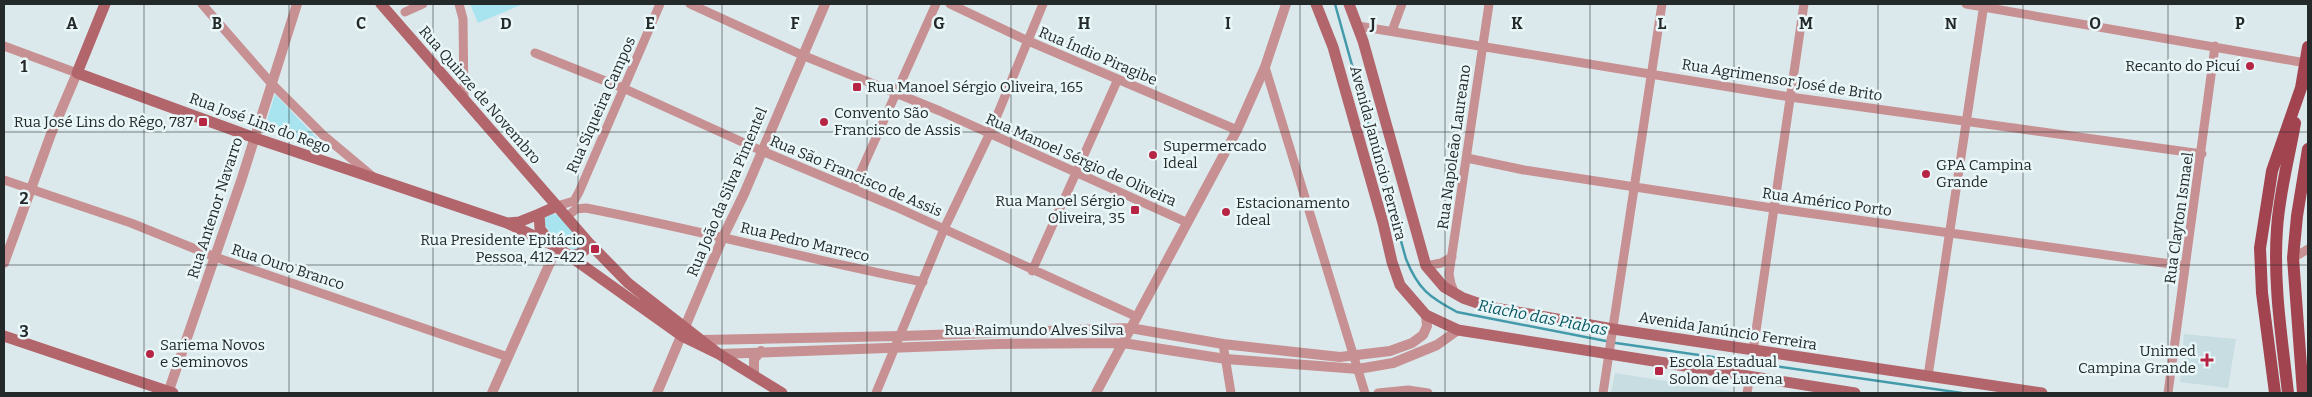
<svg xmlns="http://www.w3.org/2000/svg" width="2312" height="397" font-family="Bitter,serif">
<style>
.built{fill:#c7dde1}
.green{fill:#a7e4f0}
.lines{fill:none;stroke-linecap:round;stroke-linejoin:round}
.stream{stroke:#439aaa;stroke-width:2.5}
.minor{stroke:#c79193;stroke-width:9}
.tertiary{stroke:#c79193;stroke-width:10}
.secondary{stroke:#b3656c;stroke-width:11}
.primary{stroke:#a24450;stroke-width:12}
.grid{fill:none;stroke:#24292a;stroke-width:1;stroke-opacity:0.55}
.poi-dot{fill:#b72544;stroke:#e9f7f9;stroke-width:2}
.labels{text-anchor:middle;stroke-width:5;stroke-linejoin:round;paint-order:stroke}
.street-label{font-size:15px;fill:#24292a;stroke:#e9f7f9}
.poi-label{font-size:15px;fill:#24292a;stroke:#e9f7f9;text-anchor:start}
.water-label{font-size:16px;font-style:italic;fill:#085661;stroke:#e9f7f9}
.grid-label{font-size:16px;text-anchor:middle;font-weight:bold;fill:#24292a;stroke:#e9f7f9;stroke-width:5;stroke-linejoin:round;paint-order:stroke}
</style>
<rect width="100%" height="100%" fill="#dce9ec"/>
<path class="built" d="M2184,334L2236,339L2228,388L2180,382Z
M1615,373L1735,392V393H1611Z"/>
<path class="green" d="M470,4H523L478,23Z
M275,94L330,152L265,127Z
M553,214L559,215L584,245L574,251C561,243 545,233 543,218Z"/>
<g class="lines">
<path class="stream" d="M1335,4L1406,259C1418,289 1429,297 1457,312L1616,343L1962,393"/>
<path class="minor" d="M202,4L271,83L323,135L372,176
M459,4L463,19L464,100
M690,4L802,55L940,111L1186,222
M950,4L1026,40L1237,130
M1966,4L2306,63
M405,12L423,4
M1358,26L1790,97L2202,154
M1392,31L1402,4
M4,46L77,73
M535,53L623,88L762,151L896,207L1137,317
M1265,67L1365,393
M1467,158L1524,170L1772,208L2185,266
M4,180L131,223L215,257L508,357
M853,189L936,4
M557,206L574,201L579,192L660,4
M567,217L576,209L586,208C699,230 810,260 923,282
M2293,258L2308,249
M1426,266L1441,263L1452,257
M1032,271L1118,79
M1455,294L1451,284L1449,274L1489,4
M1223,344L1231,393
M1753,351L1804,4
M1928,376L1984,4
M876,393L944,229L989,135L1043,4
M1378,393L1408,390L1428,393
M1603,393L1662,4
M1747,393L1750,376
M2168,393L2215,46"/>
<path class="tertiary" d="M4,263L51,134L77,73
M702,340L901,336L1130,328L1223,344L1340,357L1390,351L1412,343L1423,335L1427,326L1426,315
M719,354L997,344L1123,343L1226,359L1358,369L1393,363L1437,345L1458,330
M754,374V359L761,351
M168,393L241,181L297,4
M492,393L557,247
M657,393L723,237L744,194L825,4
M1096,393L1237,130L1265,67L1286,4"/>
<path class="secondary" d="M105,4L77,73L255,138L507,223L557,247L682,336L719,354
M381,4L589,243L628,283L719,354L782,393
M1316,4L1333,47L1383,223L1392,262L1400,285L1426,315L1458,330L1855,393
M1349,4L1363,41L1426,266L1444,287L1463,298L1489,307L1613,329L2042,393
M508,223L519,222L539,214
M550,242L540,229L539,214L557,206
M568,255C578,256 585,253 589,243
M4,336L173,393"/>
<path class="primary" d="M2275,393L2262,293L2260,248L2272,171L2301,88L2308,47
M2288,393C2282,339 2273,284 2277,229C2279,194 2289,158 2295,123
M2303,393L2293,258L2297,216L2308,149"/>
</g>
<path class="grid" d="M144,4V393M289,4V393M433,4V393M578,4V393M722,4V393M867,4V393M1011,4V393M1156,4V393M1300,4V393M1445,4V393M1590,4V393M1734,4V393M1878,4V393M2023,4V393M2168,4V393M4,132H2308M4,265H2308"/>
<g class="poi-dot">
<circle cx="2250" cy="66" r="5"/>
<rect x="852" y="82" width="10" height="10" rx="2.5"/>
<rect x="198" y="117" width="10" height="10" rx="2.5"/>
<circle cx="824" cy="122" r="5"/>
<circle cx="1153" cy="155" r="5"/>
<circle cx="1926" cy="174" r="5"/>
<rect x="1130" y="205" width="10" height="10" rx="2.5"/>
<circle cx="1226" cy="212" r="5"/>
<rect x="590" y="244" width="10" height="10" rx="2.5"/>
<circle cx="150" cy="354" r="5"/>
<path d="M2204.5 352.5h5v5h5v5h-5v5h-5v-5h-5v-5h5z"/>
<rect x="1654" y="366" width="10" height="10" rx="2.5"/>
</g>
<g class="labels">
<g class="street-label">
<text transform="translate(1098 56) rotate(23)" y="5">Rua Índio Piragibe</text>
<text transform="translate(1782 80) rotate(9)" y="5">Rua Agrimensor José de Brito</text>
<text transform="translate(480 95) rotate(49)" y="5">Rua Quinze de Novembro</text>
<text transform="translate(601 105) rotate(-66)" y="5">Rua Siqueira Campos</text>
<text transform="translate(260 123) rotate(20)" y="5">Rua José Lins do Rego</text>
<text transform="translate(1454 147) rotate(-82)" y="5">Rua Napoleão Laureano</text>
<text transform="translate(1378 153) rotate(75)" y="5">Avenida Janúncio Ferreira</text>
<text transform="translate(1081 160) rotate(24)" y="5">Rua Manoel Sérgio de Oliveira</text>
<text transform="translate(856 176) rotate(23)" y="5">Rua São Francisco de Assis</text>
<text transform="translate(727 192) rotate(-67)" y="5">Rua João da Silva Pimentel</text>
<text transform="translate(1827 202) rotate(8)" y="5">Rua Américo Porto</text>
<text transform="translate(215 208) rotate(-72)" y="5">Rua Antenor Navarro</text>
<text transform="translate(2179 218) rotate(-82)" y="5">Rua Clayton Ismael</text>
<text transform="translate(805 242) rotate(13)" y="5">Rua Pedro Marreco</text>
<text transform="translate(288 267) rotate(18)" y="5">Rua Ouro Branco</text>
<text x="1034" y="335">Rua Raimundo Alves Silva</text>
<text transform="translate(1728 331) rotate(9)" y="5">Avenida Janúncio Ferreira</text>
</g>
<g class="poi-label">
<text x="2240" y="71" text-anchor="end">Recanto do Picuí</text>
<text x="867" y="92">Rua Manoel Sérgio Oliveira, 165</text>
<text x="834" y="118">Convento São<tspan x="834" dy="17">Francisco de Assis</tspan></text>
<text x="193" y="127" text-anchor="end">Rua José Lins do Rêgo, 787</text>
<text x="1163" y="151">Supermercado<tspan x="1163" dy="17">Ideal</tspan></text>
<text x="1936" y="170">GPA Campina<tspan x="1936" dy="17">Grande</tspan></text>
<text x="1125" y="206" text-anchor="end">Rua Manoel Sérgio<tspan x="1125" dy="17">Oliveira, 35</tspan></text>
<text x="1236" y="208">Estacionamento<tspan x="1236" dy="17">Ideal</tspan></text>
<text x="585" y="245" text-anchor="end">Rua Presidente Epitácio<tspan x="585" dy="17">Pessoa, 412-422</tspan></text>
<text x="160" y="350">Sariema Novos<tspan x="160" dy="17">e Seminovos</tspan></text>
<text x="2196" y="356" text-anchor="end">Unimed<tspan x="2196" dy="17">Campina Grande</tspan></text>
<text x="1669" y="367">Escola Estadual<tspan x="1669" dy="17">Solon de Lucena</tspan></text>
</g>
<g class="water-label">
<text transform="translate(1543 317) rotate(11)" y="6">Riacho das Piabas</text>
</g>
</g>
<g class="grid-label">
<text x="72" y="29">A</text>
<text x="217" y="29">B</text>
<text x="361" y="29">C</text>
<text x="506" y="29">D</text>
<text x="650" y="29">E</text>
<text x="795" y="29">F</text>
<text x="939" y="29">G</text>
<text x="1084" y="29">H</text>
<text x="1228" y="29">I</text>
<text x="1373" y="29">J</text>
<text x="1517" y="29">K</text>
<text x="1662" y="29">L</text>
<text x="1806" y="29">M</text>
<text x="1951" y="29">N</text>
<text x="2095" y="29">O</text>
<text x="2240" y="29">P</text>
<text x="24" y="72">1</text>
<text x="24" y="204">2</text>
<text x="24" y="337">3</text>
</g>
<rect width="2312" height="397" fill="none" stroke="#24292a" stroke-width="10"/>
</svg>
